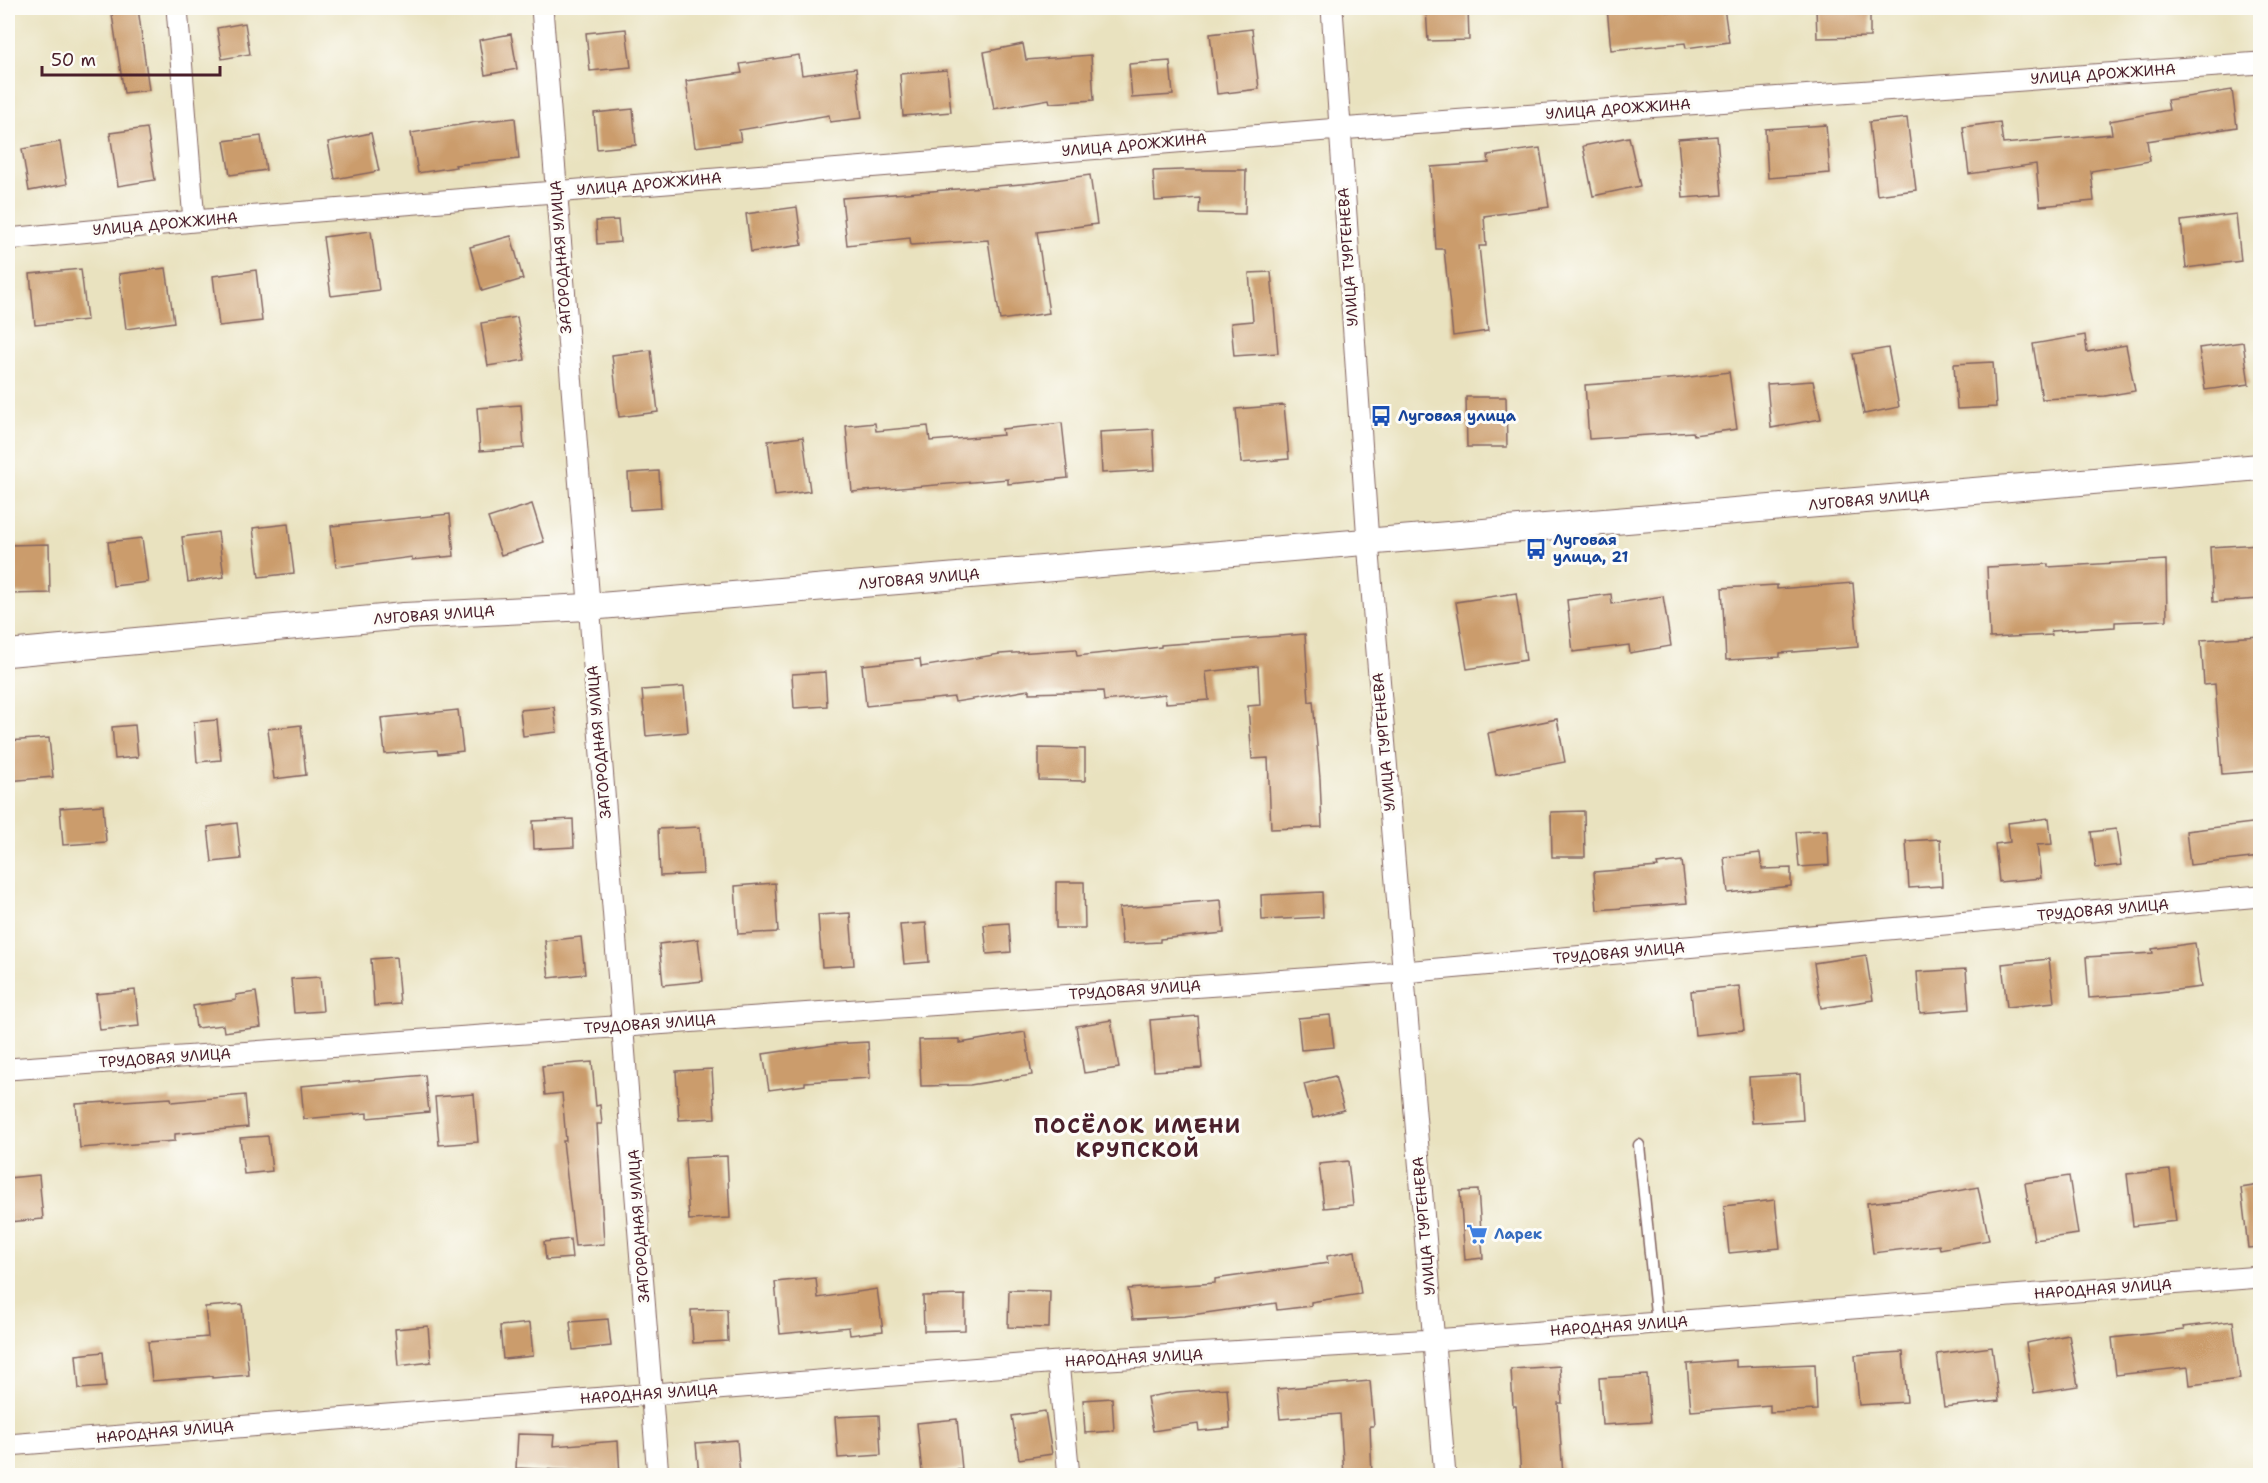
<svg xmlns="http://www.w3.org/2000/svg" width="2268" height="1483" font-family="'Shantell Sans',sans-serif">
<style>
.building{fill:#cb9c6c}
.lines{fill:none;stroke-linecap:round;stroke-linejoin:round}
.service-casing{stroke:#82635f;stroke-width:13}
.minor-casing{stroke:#82635f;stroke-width:23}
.tertiary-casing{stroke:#82635f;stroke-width:28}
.service{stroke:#fff;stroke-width:10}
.minor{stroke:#fff;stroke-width:21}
.tertiary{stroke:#fff;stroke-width:26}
.labels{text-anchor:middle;stroke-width:6;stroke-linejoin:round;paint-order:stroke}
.street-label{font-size:15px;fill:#4a1f2b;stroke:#fdfcf7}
.transit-label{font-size:15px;font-weight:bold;fill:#164399;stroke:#fdfcf7;text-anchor:start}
.shop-label{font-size:15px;font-weight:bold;fill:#366cbe;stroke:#fdfcf7;text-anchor:start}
.district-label{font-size:21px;font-weight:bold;letter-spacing:1.5px;fill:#4a1f2b;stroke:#fdfcf7}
</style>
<rect width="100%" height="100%" fill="#fdfcf7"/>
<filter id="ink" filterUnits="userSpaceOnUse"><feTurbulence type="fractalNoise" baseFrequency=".0167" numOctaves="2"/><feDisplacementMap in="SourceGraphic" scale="12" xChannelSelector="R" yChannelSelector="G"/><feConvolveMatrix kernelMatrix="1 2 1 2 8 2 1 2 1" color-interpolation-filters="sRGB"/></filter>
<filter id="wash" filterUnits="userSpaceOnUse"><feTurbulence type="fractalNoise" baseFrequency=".008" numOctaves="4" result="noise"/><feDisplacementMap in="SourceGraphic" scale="24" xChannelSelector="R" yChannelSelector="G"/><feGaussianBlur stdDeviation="1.35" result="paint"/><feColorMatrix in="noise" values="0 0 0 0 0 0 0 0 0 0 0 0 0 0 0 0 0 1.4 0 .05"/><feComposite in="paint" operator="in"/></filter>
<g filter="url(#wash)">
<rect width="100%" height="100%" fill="#e9e2bf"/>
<g id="blocks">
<path class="building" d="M111,8H138L149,90L124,93Z
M1426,8H1468L1469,40L1428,41Z
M1607,8H1666L1667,12L1697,8H1724L1729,42L1686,48L1685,43L1611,50Z
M1816,8H1870V37L1817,38Z
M245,23L250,54L222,59L217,28Z
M626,29L631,67L590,71L586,33Z
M1252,29L1259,89L1217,94L1210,34Z
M511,34L517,69L485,75L479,40Z
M1023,44L1026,60L1091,55L1094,100L1050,103L1049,99L994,109L984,52Z
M799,55L802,75L856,68L862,118L830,122L829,115L739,130L741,141L695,147L686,81L742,73L740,64Z
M1170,61L1173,95L1132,98L1129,64Z
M947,70L951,112L903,116L900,74Z
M2232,90L2237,127L2147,141L2150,161L2091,171L2094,201L2040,206L2036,164L1969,174L1963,127L2000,122L2003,144L2112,134L2110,121L2169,110L2167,100Z
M633,109L636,145L597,149L594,113Z
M515,118L519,159L455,165L456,167L418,173L411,133L477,122Z
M1907,118L1916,190L1877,195L1869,122Z
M1826,125L1830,173L1768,178L1765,129Z
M147,128L155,180L118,186L110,133Z
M371,133L379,171L335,179L328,142Z
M261,136L266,170L230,175L224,141Z
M1717,136L1722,195L1683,198L1678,139Z
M1629,137L1640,186L1593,196L1583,146Z
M60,142L67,184L29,191L22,149Z
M1540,148L1549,207L1484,216L1486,246H1479L1488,331L1453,336L1444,249H1436L1431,167L1489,163L1488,155Z
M1181,170H1246L1245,214L1199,213L1200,198L1155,201L1153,171Z
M1090,175L1097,224L1037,232L1049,313L1000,320L988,240L911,245L910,238L847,245L842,198L1033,183Z
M797,207L802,245L751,252L746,214Z
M2236,214L2241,261L2186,268L2181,221Z
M618,220L620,242L597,244L596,221Z
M371,231L379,290L331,296L323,237Z
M511,236L523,279L482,291L470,247Z
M166,268L174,322L126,329L119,274Z
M81,269L87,320L35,325L30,274Z
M256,270L262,321L219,326L213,276Z
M1271,272L1278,353L1234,356L1231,323L1253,321L1249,273Z
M517,317L525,360L488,366L481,323Z
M2085,335L2087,352L2126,345L2135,391L2105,396L2042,399L2033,344Z
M2243,342L2249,384L2205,390L2199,348Z
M1888,348L1899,407L1864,414L1853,354Z
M651,350L658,412L619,417L612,355Z
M1993,362L1996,407L1957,409L1954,364Z
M1729,372L1737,429L1694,435L1693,432L1589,439L1585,385L1682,378Z
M1813,381L1821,419L1771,428L1767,384Z
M1466,397H1506L1507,447H1467Z
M521,405L524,448L480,451L477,408Z
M1284,405L1289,459L1241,463L1236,409Z
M875,423L876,431L928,426L930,441L1003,435L1002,429L1062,423L1068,478L1008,484V479L852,492L846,426Z
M1153,429L1155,470L1102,473L1100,432Z
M803,437L810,491L775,496L768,441Z
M659,471L661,508L630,510L628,473Z
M532,504L544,542L501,555L488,518Z
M450,514L454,556L412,560V557L336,567L331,526Z
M288,524L294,573L259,577L253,528Z
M218,532L224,577L188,582L182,537Z
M142,538L148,582L113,586L108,542Z
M49,544L50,593L8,594V545Z
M2260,544V599L2213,602L2210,547Z
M2166,560L2167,620L2115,622V627L2051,631L2052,635L1990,638L1987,567L2048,564V567Z
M1853,583L1858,647L1780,653V657L1726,660L1722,588L1777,585V589Z
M1516,593L1526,660L1467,669L1456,602Z
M1611,594L1612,604L1663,596L1671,646L1630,653L1629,645L1573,652L1567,600Z
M1305,634L1309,702L1313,701L1320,779L1322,827L1271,829L1268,758L1252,759L1248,706L1260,705L1258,666L1206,672L1209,700L1166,703L1165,694L1104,701L1103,691L1029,693V690L955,702L954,697L866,706L862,665L920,659L921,667L1000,654L1076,649L1077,656L1161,647V645Z
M2260,636V771L2222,774L2215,684L2204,685L2201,640Z
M825,672L827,706L794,708L792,674Z
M684,687L688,732L646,736L642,690Z
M554,707L557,732L523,736L520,710Z
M458,710L463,751L438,754L437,750L385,754L381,718Z
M1557,719L1565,762L1496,775L1488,733Z
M217,720L221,760L197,762L194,722Z
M135,725L138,757L115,759L112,727Z
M301,725L306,775L274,779L268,729Z
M49,738L53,777L8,781V741Z
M1039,748L1085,749V781L1039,780Z
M103,805L106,842L63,845L60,808Z
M1584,811L1585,857H1552L1551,812Z
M2049,818L2052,844L2037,845L2041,878L1999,882L1995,844L2010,842L2008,823Z
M573,819L574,847L534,849L533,821Z
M2260,822V857L2190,865L2186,831Z
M237,823L241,859L212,862L208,827Z
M700,827L703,874L660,876L658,829Z
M2116,829L2121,865L2096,868L2091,832Z
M1827,830L1829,865L1799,867L1796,832Z
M1940,839L1942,886L1909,888L1906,841Z
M1760,853L1762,869L1791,868V886L1728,893L1724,857Z
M1682,861L1687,903L1597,910L1594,872L1658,867L1657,864Z
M1056,882H1084L1085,928H1056Z
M775,883L778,932L738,934L735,886Z
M1322,892L1323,917L1262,920L1261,895Z
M1221,900L1224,933L1160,939V942L1122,944L1119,908Z
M850,913L854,965L822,967L818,915Z
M926,923L929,962L904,964L900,925Z
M1009,923L1011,952L987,954L984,925Z
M581,937L585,974L549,978L545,941Z
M698,939L703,981L663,985L659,944Z
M2195,943L2201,987L2142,994L2089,998L2086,957L2153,953L2152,949Z
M1866,955L1873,1000L1821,1008L1814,963Z
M396,957L400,1004L374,1006L371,959Z
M2049,959L2054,1002L2007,1007L2002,964Z
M1966,969L1969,1009L1920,1013L1917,972Z
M320,977L323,1011L294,1013L291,979Z
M1739,986L1744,1030L1695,1035L1691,991Z
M135,990L139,1026L100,1030L96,994Z
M256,992L261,1027L224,1032L223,1025L196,1028L193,1006L236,1000V995Z
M1330,1015L1334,1047L1301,1050L1298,1018Z
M1198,1016L1202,1068L1154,1071L1150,1020Z
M1111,1020L1119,1068L1084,1073L1076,1026Z
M1025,1032L1032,1075L970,1085L921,1086L919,1040L960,1039V1043Z
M868,1042L870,1078L805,1082V1085L769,1090L763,1054L833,1044Z
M592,1062L596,1106L600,1105L602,1124H597L604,1244L575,1246L563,1141H566L562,1093L545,1095L542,1066Z
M712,1069L715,1118L679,1120L676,1071Z
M1800,1074L1803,1120L1752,1123L1749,1077Z
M425,1075L429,1112L367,1118V1113L304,1119L301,1086Z
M1335,1076L1344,1110L1313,1118L1304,1084Z
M474,1094L478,1142L439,1145L435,1097Z
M245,1095L248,1127L175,1134V1141L80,1148L76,1104L171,1098L172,1102Z
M268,1136L272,1171L244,1174L240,1138Z
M727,1156L730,1218L689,1220L685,1158Z
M1348,1161L1353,1205L1324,1208L1319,1164Z
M2170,1170L2176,1221L2133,1226L2127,1174Z
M39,1175L43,1219L8,1222V1178Z
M2069,1176L2078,1234L2034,1240L2025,1183Z
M2260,1185V1247L2248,1248L2241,1188Z
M1978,1187L1989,1240L1940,1249L1939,1245L1873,1253L1867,1203L1924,1197Z
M1478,1190L1483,1258L1465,1260L1460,1191Z
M1775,1200L1780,1248L1729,1253L1724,1206Z
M570,1239L572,1258L546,1260L544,1242Z
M1355,1251L1361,1294L1311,1302V1306L1277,1310L1276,1303L1184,1316L1133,1319L1128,1289L1215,1283V1279L1328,1263L1327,1256Z
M816,1278L818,1298L877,1289L883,1331L850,1335L849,1327L780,1334L775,1282Z
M1009,1290L1050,1291L1049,1328L1008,1327Z
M965,1295V1330L924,1331L923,1296Z
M242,1304L249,1375L212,1378V1376L152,1381L148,1342L208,1337L205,1307Z
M727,1309L728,1341L693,1343L691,1310Z
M608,1319L611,1346L573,1350L570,1322Z
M2233,1321L2240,1379L2190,1385L2188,1367L2116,1375L2112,1338L2184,1330L2183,1327Z
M530,1323L533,1356L503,1359L500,1326Z
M428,1326L431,1362L398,1366L395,1329Z
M2069,1335L2078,1386L2034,1393L2026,1343Z
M1992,1347L1999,1401L1944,1407L1937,1354Z
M103,1352L106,1387L79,1389L76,1355Z
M1903,1352L1907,1402L1859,1405L1855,1355Z
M1736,1360V1367L1815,1364L1817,1410L1770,1412V1405L1691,1411L1687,1364Z
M1560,1366L1562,1403H1558L1563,1476H1521L1516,1406H1513L1511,1369Z
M1647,1375L1651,1422L1602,1425L1599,1378Z
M1370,1381L1374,1426H1370L1372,1476H1344L1340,1414L1280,1419L1277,1389Z
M1227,1388L1230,1428L1199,1431L1198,1424L1153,1431L1147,1397L1177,1392Z
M1112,1398L1114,1431L1085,1433L1083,1400Z
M1045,1411L1052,1454L1019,1459L1012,1416Z
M879,1415L881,1455L838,1458L835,1417Z
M957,1419L962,1469L922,1473L917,1423Z
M518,1434L554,1435L553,1446L618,1441L620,1476H582L581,1471L516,1468Z
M737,1440L740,1476H699L696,1443Z"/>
</g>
</g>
<g filter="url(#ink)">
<use href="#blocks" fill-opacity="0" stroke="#82635f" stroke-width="1.5"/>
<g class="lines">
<defs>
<path id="service" d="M1639,1145L1657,1323"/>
<path id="minor" d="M177,8L194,221
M542,8L658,1476
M1332,8L1368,542L1445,1476
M8,239L194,221L1339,129L2260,63
M8,1069L1404,972L2260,896
M1058,1362L1069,1476
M8,1445L1058,1362L1434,1340L2260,1277"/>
<path id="tertiary" d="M8,653L404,616L588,607L2260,467"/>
</defs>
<use href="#service" class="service-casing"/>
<use href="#minor" class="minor-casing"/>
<use href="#tertiary" class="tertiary-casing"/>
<use href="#service" class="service"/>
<use href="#minor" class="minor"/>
<use href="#tertiary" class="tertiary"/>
</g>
</g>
<defs>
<symbol id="bus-bare" viewBox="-9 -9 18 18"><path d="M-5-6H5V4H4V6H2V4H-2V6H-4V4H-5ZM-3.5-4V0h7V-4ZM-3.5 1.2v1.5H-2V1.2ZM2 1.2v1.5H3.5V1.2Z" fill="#1a4fb4" stroke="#fdfcf7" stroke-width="2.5" paint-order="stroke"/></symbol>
<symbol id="supermarket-bare" viewBox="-9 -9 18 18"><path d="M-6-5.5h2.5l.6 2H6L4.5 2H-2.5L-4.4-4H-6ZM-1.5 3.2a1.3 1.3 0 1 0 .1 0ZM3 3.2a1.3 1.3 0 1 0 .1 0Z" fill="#3f7fe0" stroke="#fdfcf7" stroke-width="2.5" paint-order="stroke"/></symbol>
</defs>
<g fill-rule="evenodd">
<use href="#bus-bare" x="1366" y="401" width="30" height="30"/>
<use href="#bus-bare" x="1521" y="534" width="30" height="30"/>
<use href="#supermarket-bare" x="1462" y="1219" width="30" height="30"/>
</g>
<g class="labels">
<g class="street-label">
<text transform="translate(2103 74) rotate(-4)" y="5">УЛИЦА ДРОЖЖИНА</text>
<text transform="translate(1618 109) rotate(-4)" y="5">УЛИЦА ДРОЖЖИНА</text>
<text transform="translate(1134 145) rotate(-5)" y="5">УЛИЦА ДРОЖЖИНА</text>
<text transform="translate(649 184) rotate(-5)" y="5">УЛИЦА ДРОЖЖИНА</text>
<text transform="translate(165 224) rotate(-5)" y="5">УЛИЦА ДРОЖЖИНА</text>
<text transform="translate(561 257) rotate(-94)" y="5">ЗАГОРОДНАЯ УЛИЦА</text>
<text transform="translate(1348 257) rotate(-94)" y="5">УЛИЦА ТУРГЕНЕВА</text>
<text transform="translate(1869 500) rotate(-5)" y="5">ЛУГОВАЯ УЛИЦА</text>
<text transform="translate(919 579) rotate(-5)" y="5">ЛУГОВАЯ УЛИЦА</text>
<text transform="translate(434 615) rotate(-4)" y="5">ЛУГОВАЯ УЛИЦА</text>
<text transform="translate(599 742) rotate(-95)" y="5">ЗАГОРОДНАЯ УЛИЦА</text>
<text transform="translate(1384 742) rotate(-95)" y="5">УЛИЦА ТУРГЕНЕВА</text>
<text transform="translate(2103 910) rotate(-5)" y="5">ТРУДОВАЯ УЛИЦА</text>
<text transform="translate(1619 953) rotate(-5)" y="5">ТРУДОВАЯ УЛИЦА</text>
<text transform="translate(1135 990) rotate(-4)" y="5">ТРУДОВАЯ УЛИЦА</text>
<text transform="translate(650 1024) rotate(-4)" y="5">ТРУДОВАЯ УЛИЦА</text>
<text transform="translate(165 1058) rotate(-4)" y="5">ТРУДОВАЯ УЛИЦА</text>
<text transform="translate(639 1226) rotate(-94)" y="5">ЗАГОРОДНАЯ УЛИЦА</text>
<text transform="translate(1424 1226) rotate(-95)" y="5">УЛИЦА ТУРГЕНЕВА</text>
<text transform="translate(2103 1289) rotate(-4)" y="5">НАРОДНАЯ УЛИЦА</text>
<text transform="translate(1619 1326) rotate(-4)" y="5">НАРОДНАЯ УЛИЦА</text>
<text transform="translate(1134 1358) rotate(-3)" y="5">НАРОДНАЯ УЛИЦА</text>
<text transform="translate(649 1394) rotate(-4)" y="5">НАРОДНАЯ УЛИЦА</text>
<text transform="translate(165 1432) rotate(-5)" y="5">НАРОДНАЯ УЛИЦА</text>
</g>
<g class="transit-label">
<text x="1398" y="421">Луговая улица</text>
<text x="1553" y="545">Луговая<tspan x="1553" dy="17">улица, 21</tspan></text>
</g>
<g class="shop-label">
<text x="1494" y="1239">Ларек</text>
</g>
<g class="district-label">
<text x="1138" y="1133">ПОСЁЛОК ИМЕНИ<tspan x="1138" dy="24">КРУПСКОЙ</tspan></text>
</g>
</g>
<rect width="2268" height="1483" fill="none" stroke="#fdfcf7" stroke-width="30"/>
<path d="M42 66v9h178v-9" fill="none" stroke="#4a1f2b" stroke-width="3"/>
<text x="51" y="66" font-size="18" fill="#4a1f2b" stroke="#fdfcf7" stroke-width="4.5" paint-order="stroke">50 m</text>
</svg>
